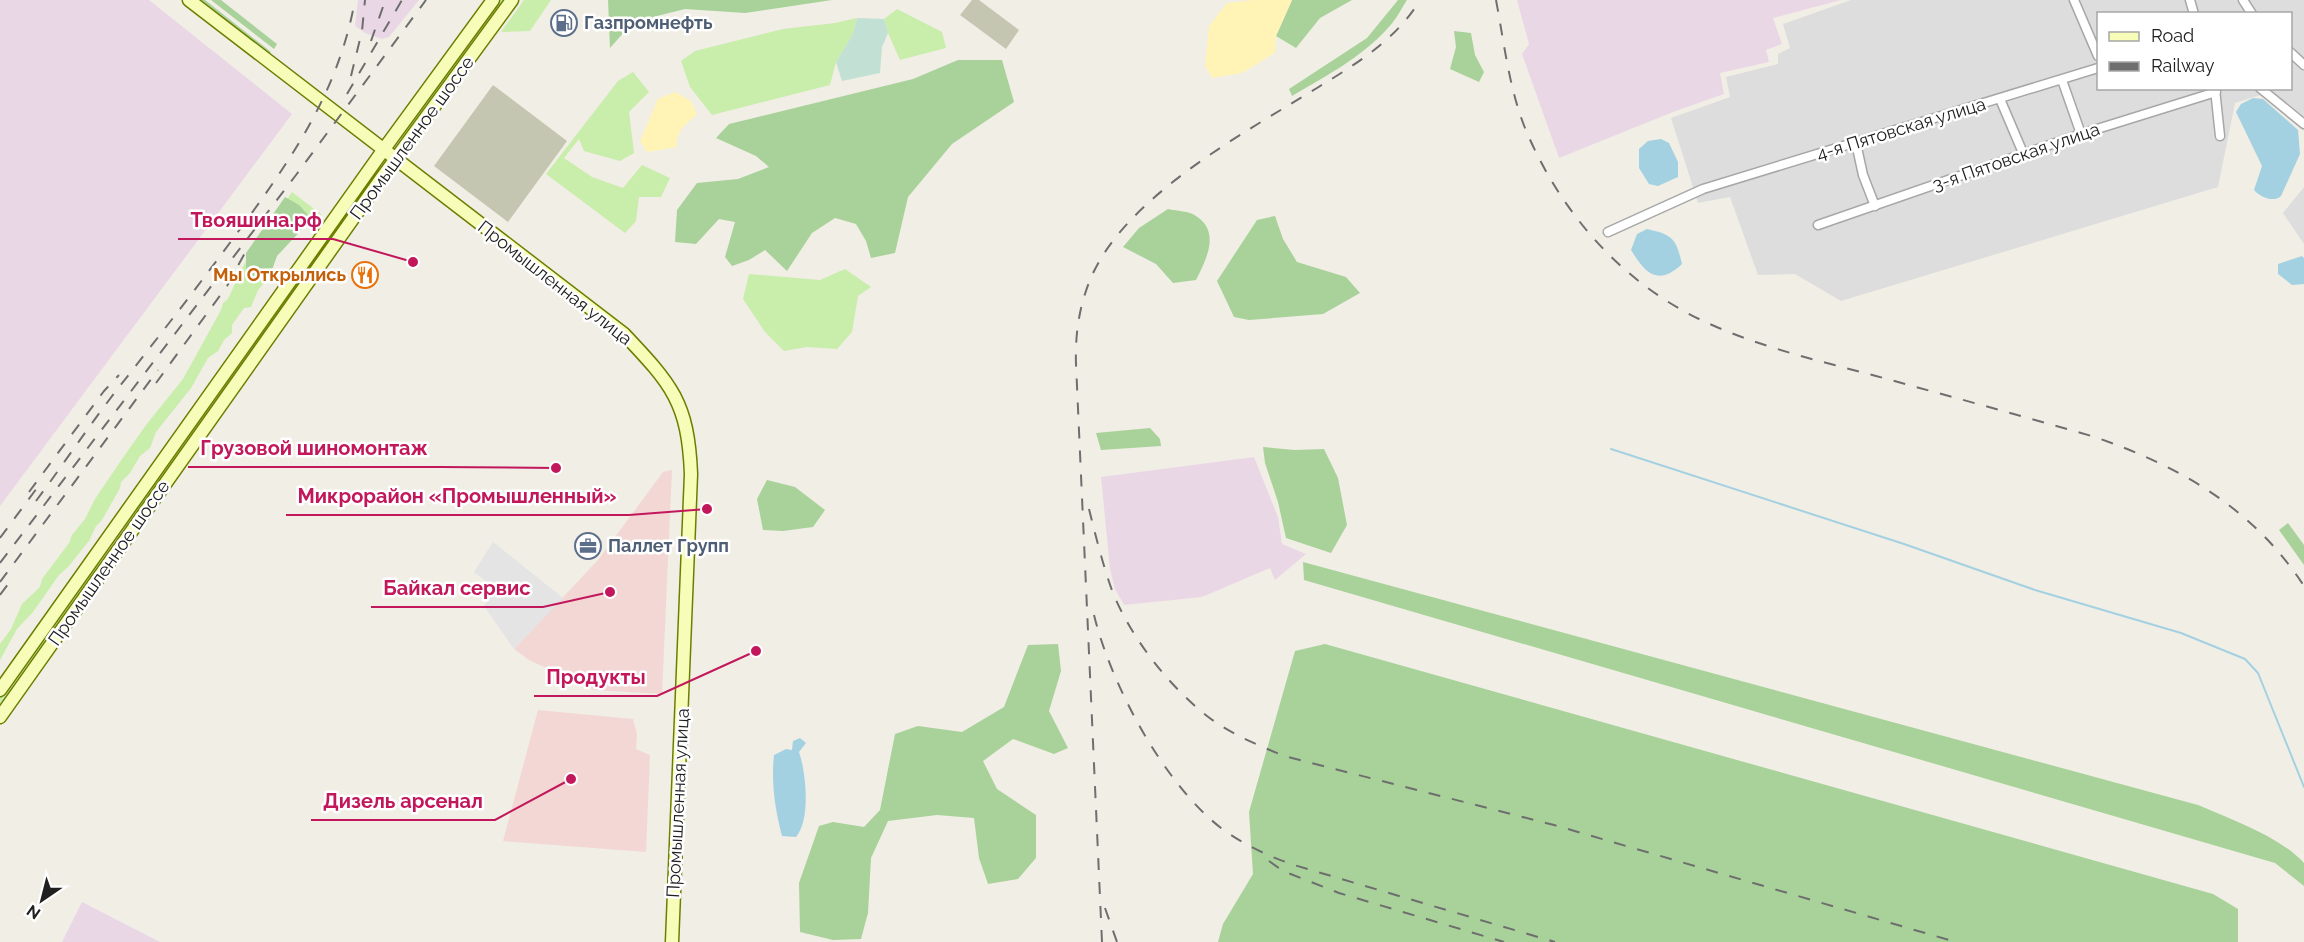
<svg xmlns="http://www.w3.org/2000/svg" width="2304" height="942" font-family="Raleway,sans-serif">
<style>
.residential{fill:#dedddd;fill-rule:evenodd}
.commercial{fill:#f2d7d5}
.industrial{fill:#ead7e6}
.construction{fill:#c5c6b1}
.grass{fill:#c9edaa}
.forest{fill:#a8d299}
.wetland{fill:#c2e0d3}
.sand{fill:#fff3b6}
.parking{fill:#e4e4e4}
.water{fill:#a4d1e1}
.lines{fill:none;stroke-linecap:round;stroke-linejoin:round}
.stream{stroke:#a4d1e1;stroke-width:2}
.street-casing{stroke:#a7a7a7;stroke-width:11}
.secondary-casing{stroke:#6c7e00;stroke-width:15}
.street{stroke:#fff;stroke-width:8}
.secondary{stroke:#f7fdb8;stroke-width:12}
.rail{stroke:#6e6e6e;stroke-width:2;stroke-dasharray:12 12;stroke-linecap:butt}
.labels{text-anchor:middle;stroke-width:5;stroke-linejoin:round;paint-order:stroke}
.service-label{font-size:18px;font-weight:bold;fill:#4e5e75;stroke:#fff;text-anchor:start}
.street-label{font-size:18px;fill:#202020;stroke:#fff}
.food-label{font-size:18px;font-weight:bold;fill:#c56008;stroke:#fff;text-anchor:end}
.leader{fill:none;stroke:#c2185b;stroke-width:2}
.callout-dot{fill:#c2185b;stroke:#fff;stroke-width:2}
.callout-label{font-size:20px;text-anchor:middle;font-weight:bold;fill:#c2185b;stroke:#fff;stroke-width:5;stroke-linejoin:round;paint-order:stroke}
</style>
<rect width="100%" height="100%" fill="#f1eee6"/>
<path class="residential" d="M1851,0H2304V131L2261,95L2235,103L2218,187L1841,301L1795,274L1758,275L1730,197L1698,203L1671,118L1730,97L1726,77L1778,64V54L1790,48L1783,24ZM2098,14H2290V88H2098Z
M2304,187V244L2283,213Z"/>
<path class="commercial" d="M672,470L662,694L594,690L529,660L514,649L598,560L663,472Z
M538,710L633,719L637,734L636,749L650,755L646,852L503,841Z"/>
<path class="industrial" d="M0,0H149L292,114L0,506Z
M358,0H419L389,37L382,39L365,33L355,26Z
M1517,0H1841L1773,18L1782,44L1766,50L1769,62L1720,73L1724,94L1673,112L1559,158L1522,54L1529,44Z
M1254,457L1278,517L1282,544L1306,554L1275,580L1270,568L1202,597L1124,605L1115,589L1110,569L1101,477Z
M82,902L160,942H62Z"/>
<path class="construction" d="M972,0H979L1019,30L1006,49L960,15Z
M493,85L567,141L508,222L434,166Z"/>
<path class="grass" d="M499,0H505L405,137L401,138L402,133Z
M524,0H551L530,31L501,32Z
M897,9L942,32L946,48L900,60L888,33L884,19Z
M857,18L853,34L836,62L830,85L712,115L690,87L681,61L695,51L783,29L835,23Z
M633,72L649,92L629,112L634,153L620,161L584,151L579,139L564,158L592,177L623,188L642,165L670,178L661,197H639L636,221L625,233L546,174L618,81Z
M377,169H380V172L129,526L124,523Z
M292,192L322,215C307,225 274,243 269,261C267,268 269,272 265,279L271,275L258,290L251,307L244,308L232,325V333L224,340L218,351L208,358L191,388L156,432L150,448L140,456L130,473L121,482L120,488L102,520L96,526L89,541L68,567L59,575L33,612L17,629L0,660V644L11,629L22,604L40,587L42,579L69,543L72,535L85,519L95,499L122,459L146,425L183,379L221,310L223,303L228,299L242,268Z
M845,269L871,287L858,296L852,332L837,349L807,347L784,351L765,332L743,299L749,274L820,280Z
M96,562L102,565L0,709V698Z"/>
<path class="forest" d="M197,0H205L271,52L268,55Z
M211,0H221L277,44L274,49Z
M608,0H832L745,13L685,9L633,22L610,48Z
M1292,0H1352L1320,18L1296,48L1276,36Z
M1398,0H1407C1401,9 1396,20 1388,28C1362,57 1326,76 1292,96L1289,89L1367,38Z
M1454,31L1471,33L1475,55L1484,72L1479,82L1450,69L1456,47Z
M958,60H1002L1014,102L952,144L908,197L895,253L871,258L866,241L856,224L835,218L812,233L787,271L765,250L749,260L732,266L725,257L735,222L719,219L696,244L675,242L677,210L697,183L738,179L769,167L756,156L716,138L729,124L913,79Z
M285,197L299,205L308,215L305,226L277,256L272,270L250,277L246,268V253Z
M1168,209C1177,211 1189,211 1196,216C1221,232 1206,260 1196,280L1173,283L1156,264L1123,247L1139,228Z
M1275,216L1283,239L1297,262L1346,277L1360,293L1323,314L1249,320L1234,317L1217,281L1257,220Z
M1150,428L1160,439L1161,446L1101,450L1096,433Z
M1263,447L1295,450L1324,449L1338,478L1347,525L1331,553L1286,538L1278,502L1265,463Z
M767,480L795,487L825,510L813,527L783,531L763,530L757,499Z
M2288,523L2304,545V565L2279,530Z
M1303,562L2198,805C2232,820 2279,836 2304,863V886L2275,863L1304,580Z
M1058,644L1061,671L1049,711L1068,748L1054,754L1013,739L983,761L997,789L1036,815V858L1018,879L988,884L979,858L974,818L937,815L888,821L871,858L868,913L861,939L833,940L800,932L799,883L819,826L833,822L864,827L880,810L895,734L918,726L962,732L1004,707L1028,645Z
M1325,644L2213,894L2238,909V942H1218L1223,924L1253,874L1249,812L1295,651Z"/>
<path class="wetland" d="M857,18L884,19L888,33L882,47L880,73L842,81L836,62L853,34Z"/>
<path class="sand" d="M1253,0H1292L1276,36L1275,53L1242,73L1212,78L1205,66L1209,26L1227,3Z
M675,92L691,101L697,114C686,125 676,130 677,147L647,152L640,141L658,99Z"/>
<path class="parking" d="M493,542L563,598L514,649L484,606L496,589L474,572Z"/>
<path class="water" d="M2253,98L2263,99L2298,130L2300,154L2281,196C2273,203 2260,197 2254,190L2262,166L2236,112L2241,104Z
M1661,139L1669,143L1678,162V177L1658,186L1649,184L1639,168V149L1648,141Z
M1647,229C1673,235 1676,238 1682,264C1658,287 1645,273 1631,250L1637,234Z
M2302,256L2304,258V284L2292,285L2278,274V264Z
M800,738L806,743L799,752C806,772 811,820 796,837L782,836C775,809 771,783 774,755L786,749L792,750L793,741Z"/>
<g class="lines">
<path class="stream" d="M1611,449L1904,544L2035,590L2181,633L2245,659L2258,673L2304,787"/>
<defs>
<path id="street" d="M2074,0L2098,56
M2190,0L2194,14
M2243,0L2252,14
M2290,52L2304,65
M2062,80L2081,134
M2260,88L2304,124
M2215,89L2220,136
M2000,99L2023,153
M1856,143L1863,175L1875,206
M1818,225L2081,134L2216,92
M1608,232L1703,189L2098,68"/>
<path id="secondary" d="M189,0L624,334C672,385 688,402 691,474L672,942
M0,690L384,149L493,0
M0,717L381,179L512,0"/>
</defs>
<use href="#street" class="street-casing"/>
<use href="#secondary" class="secondary-casing"/>
<use href="#street" class="street"/>
<use href="#secondary" class="secondary"/>
<path class="rail" d="M1496,0C1504,42 1509,88 1525,128C1559,210 1619,280 1699,319C1755,346 1816,360 1876,376C1949,396 2022,416 2095,437C2181,467 2253,508 2304,586
M371,41L384,4
M351,76L362,31L365,0
M347,94L402,0
M156,383L227,286L246,251
M29,492L104,391L119,375
M36,501C63,465 88,427 116,391C156,340 196,289 235,236C290,161 338,94 355,0
M1089,509C1096,537 1103,566 1113,593C1132,639 1168,685 1207,716C1230,734 1258,745 1284,756L1554,825L1956,942
M0,538L37,488
M0,563L296,175L426,0
M0,582L158,370
M0,595L14,576
M1094,615C1111,685 1164,784 1221,828C1244,845 1268,856 1294,865L1555,942
M1269,861L1283,871L1339,893L1504,942
M1105,908L1117,942
M1102,942L1076,364C1075,335 1079,307 1090,280C1124,197 1244,133 1317,88C1356,64 1396,40 1420,0"/>
</g>
<defs>
<symbol id="fuel-ring" viewBox="-11 -11 22 22"><circle r="9.5" fill="#fff" stroke="#5c6f8a" stroke-width="1.5"/><path d="M-5.5-6h7V0h2V4h1.3V-2.5L3-4.5l.8-.8L6-3V5H2.5V1h-1V6h-7ZM-4.2-4.7v3.2H.2V-4.7Z" fill="#5c6f8a"/></symbol>
<symbol id="restaurant-ring" viewBox="-11 -11 22 22"><circle r="9.5" fill="#fff" stroke="#e8710a" stroke-width="1.5"/><path d="M-5-6h1v4h1v-4h1v4h1v-4h1v5L-1.5 .5V6h-2V.5L-5-1ZM5-6V6H3V1.5H1.5Q1.5-4 5-6Z" fill="#e8710a"/></symbol>
<symbol id="office-ring" viewBox="-11 -11 22 22"><circle r="9.5" fill="#fff" stroke="#5c6f8a" stroke-width="1.5"/><path d="M-6-3h4V-5.5h4V-3h4V5H-6ZM-1-4.5V-3h2v-1.5ZM-6 0V1H6V0Z" fill="#5c6f8a"/></symbol>
</defs>
<g fill-rule="evenodd">
<use href="#fuel-ring" x="549" y="8" width="30" height="30"/>
<use href="#restaurant-ring" x="350" y="260" width="30" height="30"/>
<use href="#office-ring" x="573" y="531" width="30" height="30"/>
</g>
<g class="labels">
<g class="service-label">
<text x="584" y="29">Газпромнефть</text>
<text x="608" y="552">Паллет Групп</text>
</g>
<g class="street-label">
<text transform="translate(1901 129) rotate(-17)" y="6">4-я Пятовская улица</text>
<text transform="translate(412 138) rotate(-54)" y="6">Промышленное шоссе</text>
<text transform="translate(2016 157) rotate(-19)" y="6">3-я Пятовская улица</text>
<text transform="translate(555 283) rotate(38)" y="6">Промышленная улица</text>
<text transform="translate(109 563) rotate(-55)" y="6">Промышленное шоссе</text>
<text transform="translate(678 803) rotate(-87)" y="6">Промышленная улица</text>
</g>
<g class="food-label">
<text x="346" y="281">Мы Открылись</text>
</g>
</g>
<path class="leader" d="M413 262L333 239H178M556 468L440 467H188M707 509L629 515H286M610 592L543 607H371M756 651L657 696H534M571 779L495 820H311"/>
<g class="callout-dot">
<circle cx="413" cy="262" r="6"/>
<circle cx="556" cy="468" r="6"/>
<circle cx="707" cy="509" r="6"/>
<circle cx="610" cy="592" r="6"/>
<circle cx="756" cy="651" r="6"/>
<circle cx="571" cy="779" r="6"/>
</g>
<g class="callout-label">
<text x="256" y="227">Твояшина.рф</text>
<text x="314" y="455">Грузовой шиномонтаж</text>
<text x="457" y="503">Микрорайон «Промышленный»</text>
<text x="457" y="595">Байкал сервис</text>
<text x="596" y="684">Продукты</text>
<text x="403" y="808">Дизель арсенал</text>
</g>
<rect x="2097" y="12" width="195" height="78" fill="#ffffff" stroke="#a6a6a6" stroke-width="1.5"/>
<rect x="2109" y="32" width="30" height="9" fill="#f7fdb8" stroke="#a6a6a6" stroke-width="1.5"/>
<text x="2151" y="42" font-size="18" fill="#202020">Road</text>
<rect x="2109" y="62" width="30" height="9" fill="#6e6e6e" stroke="#a6a6a6" stroke-width="1.5"/>
<text x="2151" y="72" font-size="18" fill="#202020">Railway</text>
<g transform="translate(42 900) rotate(215)" stroke="#ffffff" stroke-width="4.5" paint-order="stroke">
<path d="M0-4.5L10 22L0 15L-10 22Z" fill="#202020"/>
<text y="-9" font-size="16" font-weight="bold" text-anchor="middle" fill="#202020">N</text>
</g>
</svg>
